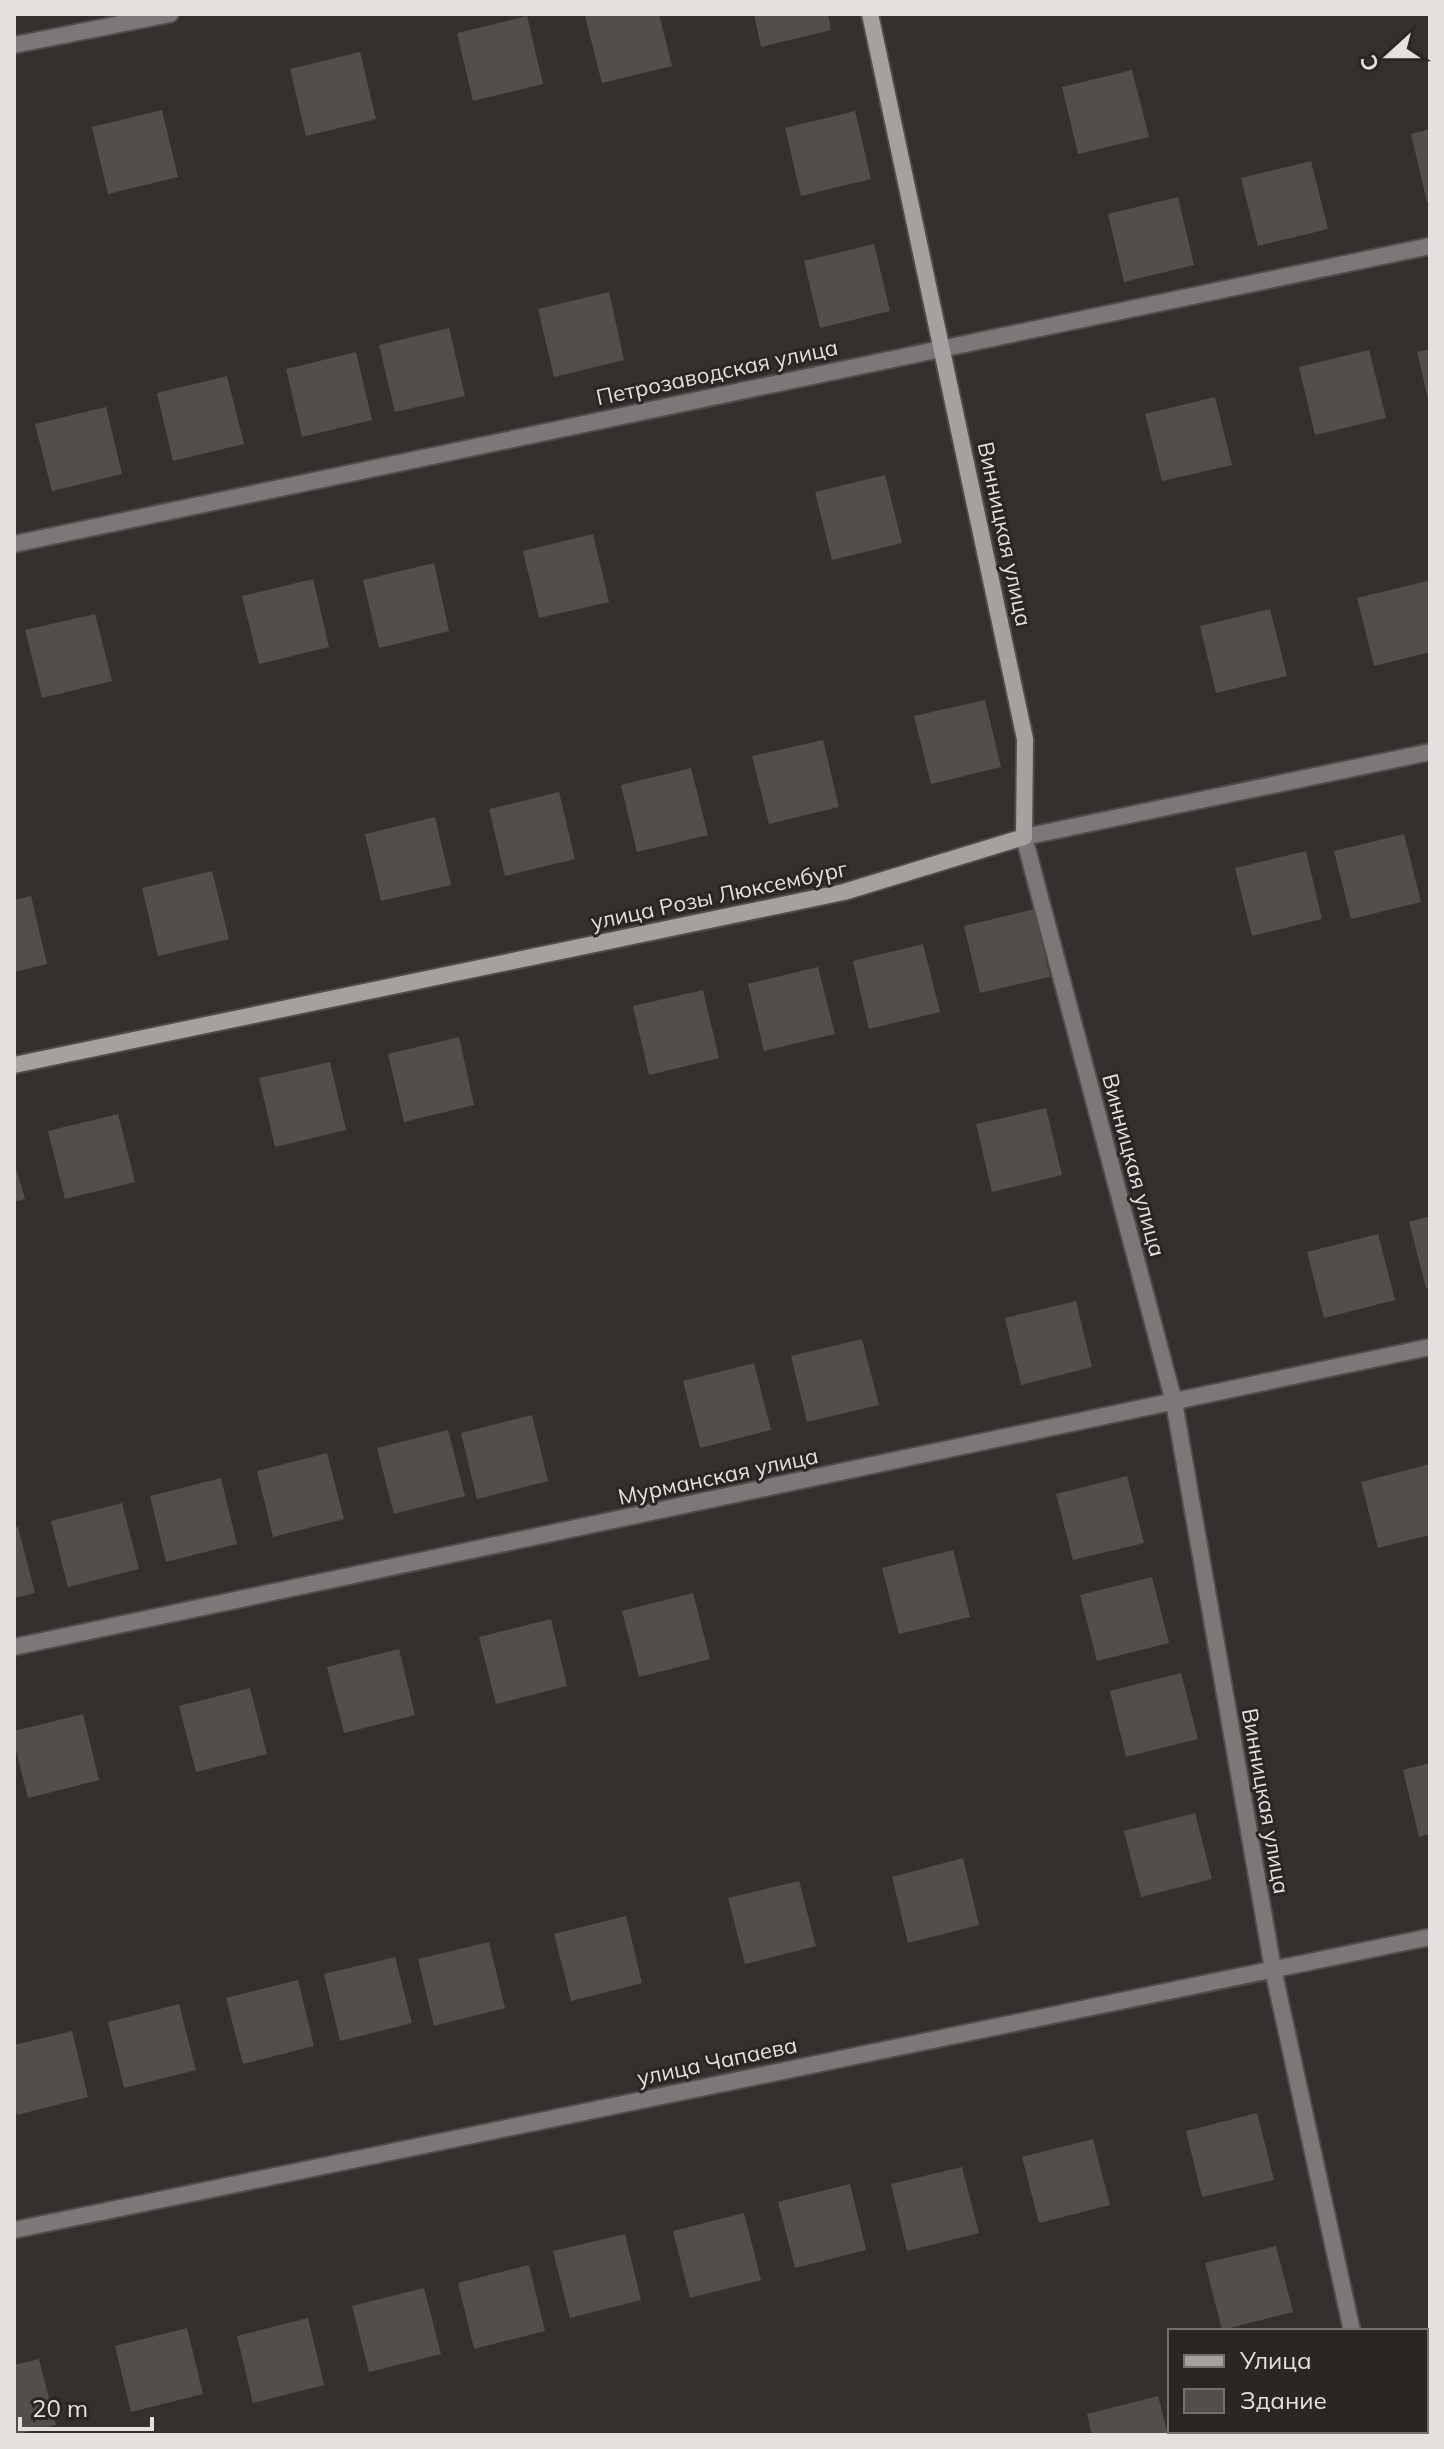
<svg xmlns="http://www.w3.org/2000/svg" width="1444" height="2449" font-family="Mulish,sans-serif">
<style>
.building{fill:#524f4b}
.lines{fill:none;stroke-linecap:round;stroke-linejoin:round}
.street-casing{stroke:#504c49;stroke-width:20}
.secondary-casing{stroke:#504c49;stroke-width:20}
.street{stroke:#7b7877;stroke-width:16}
.secondary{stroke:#a5a19f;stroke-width:16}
.labels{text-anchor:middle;stroke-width:6;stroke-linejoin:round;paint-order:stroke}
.street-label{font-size:22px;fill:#e3e0de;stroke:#2a2623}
</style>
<rect width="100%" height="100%" fill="#34302d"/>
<path class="building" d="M592,14H659L672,66L602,83L585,16Z
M754,14H828L831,30L761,47Z
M527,16L543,84L473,101L457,33Z
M360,52L376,119L306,136L290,69Z
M1132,70L1149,137L1078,154L1062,87Z
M162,110L178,177L108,194L92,127Z
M855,111L871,179L801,196L785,128Z
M1430,129V201L1427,202L1411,134Z
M1311,161L1328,229L1258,246L1241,178Z
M1178,197L1194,265L1124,282L1108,214Z
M874,244L890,311L820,328L804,261Z
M609,292L624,360L554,377L538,309Z
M449,328L465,396L395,412L379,345Z
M1430,349V403H1429L1417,352Z
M1369,350L1386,418L1315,435L1299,367Z
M356,352L372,420L302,437L286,369Z
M227,376L244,444L173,461L157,393Z
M1215,397L1232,465L1162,481L1145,414Z
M106,407L122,474L52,491L35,424Z
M885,475L902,543L832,560L815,492Z
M593,534L609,602L539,618L523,551Z
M434,563L449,631L379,648L363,580Z
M313,579L329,647L259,664L242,596Z
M1427,581L1430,591V652L1374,666L1357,598Z
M1270,609L1287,676L1216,693L1200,626Z
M95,614L112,681L42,698L25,630Z
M985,700L1001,767L931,784L914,716Z
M823,740L839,807L769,824L752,756Z
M691,768L708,835L637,852L621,785Z
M559,792L575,859L505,876L489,809Z
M435,817L451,885L381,901L365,834Z
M1404,834L1421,902L1351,919L1334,851Z
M1306,851L1322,919L1252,936L1235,868Z
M212,871L229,939L158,956L142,888Z
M31,896L47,964L14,972V900Z
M1034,909L1050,977L980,993L964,926Z
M923,944L940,1012L869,1029L853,961Z
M818,967L835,1034L764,1051L748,984Z
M703,990L719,1058L649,1075L633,1006Z
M459,1037L474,1105L404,1122L388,1054Z
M330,1062L346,1130L275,1147L259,1078Z
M1046,1108L1062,1175L992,1192L976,1124Z
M118,1114L135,1182L65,1199L48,1131Z
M14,1161L25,1199L14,1202Z
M1430,1216V1287L1426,1288L1409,1222Z
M1378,1234L1395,1300L1324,1318L1307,1252Z
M1076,1301L1092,1367L1021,1385L1005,1318Z
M862,1339L879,1405L807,1422L791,1356Z
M754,1363L771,1430L700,1448L683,1381Z
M532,1415L548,1481L477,1499L461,1433Z
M448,1430L465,1496L394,1514L377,1448Z
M327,1453L344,1519L273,1537L257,1471Z
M1430,1464V1535L1378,1548L1361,1482Z
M1127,1476L1144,1543L1073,1560L1056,1494Z
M221,1478L237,1544L166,1562L150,1496Z
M122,1503L139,1569L68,1587L51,1521Z
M18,1527L35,1593L14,1598V1528Z
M953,1550L970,1617L899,1634L882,1568Z
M1152,1577L1169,1643L1097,1661L1080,1595Z
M693,1593L710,1659L639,1677L622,1611Z
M551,1619L567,1686L496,1704L479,1637Z
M399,1649L415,1715L344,1733L327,1667Z
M1181,1673L1198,1739L1126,1757L1110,1691Z
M250,1688L267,1754L196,1772L179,1706Z
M83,1714L99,1780L28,1798L14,1742V1731Z
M1430,1763V1834L1419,1837L1403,1770Z
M1195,1813L1212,1879L1141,1897L1124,1831Z
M963,1858L979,1925L908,1943L892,1877Z
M799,1881L816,1946L745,1964L728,1898Z
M626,1916L642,1983L571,2001L554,1934Z
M489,1942L505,2008L434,2026L418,1959Z
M395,1957L412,2023L340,2041L324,1974Z
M298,1980L314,2046L243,2064L226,1998Z
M179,2004L196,2070L124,2088L108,2022Z
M72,2031L88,2097L17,2115L14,2102V2045Z
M1257,2113L1274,2180L1202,2197L1186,2131Z
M1093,2139L1110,2205L1039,2223L1022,2157Z
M962,2167L979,2233L907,2251L891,2184Z
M850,2184L866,2250L795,2268L778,2202Z
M744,2213L761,2280L690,2298L673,2231Z
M625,2234L641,2300L570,2318L553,2251Z
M1276,2246L1293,2312L1222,2330L1205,2263Z
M529,2265L545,2331L474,2349L458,2283Z
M424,2288L441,2354L369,2372L352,2306Z
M308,2318L324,2385L253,2403L237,2336Z
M187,2328L203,2394L131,2412L115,2346Z
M39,2359L56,2425L14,2435V2365Z
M1158,2396L1168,2435H1092L1087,2414Z
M1234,2431H1310L1311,2435H1235Z"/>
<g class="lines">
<defs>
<path id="street" d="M14,45L170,14
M14,544L1430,246
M14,1647L1430,1347
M14,2230L1430,1937
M1352,2331L1273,1969L1174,1402L1024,837L1430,752
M1374,2431L1375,2435"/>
<path id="secondary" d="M14,1065L844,892L1024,837L1025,739L870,14"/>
</defs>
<use href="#street" class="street-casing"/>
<use href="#secondary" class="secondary-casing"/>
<use href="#street" class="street"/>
<use href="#secondary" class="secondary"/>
</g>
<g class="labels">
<g class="street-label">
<text transform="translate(717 372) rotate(-12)" y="8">Петрозаводская улица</text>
<text transform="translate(1005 534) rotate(78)" y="8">Винницкая улица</text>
<text transform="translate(719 895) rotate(-12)" y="8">улица Розы Люксембург</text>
<text transform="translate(1134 1165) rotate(75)" y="8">Винницкая улица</text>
<text transform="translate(718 1476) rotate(-12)" y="8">Мурманская улица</text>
<text transform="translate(1266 1801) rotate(80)" y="8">Винницкая улица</text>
<text transform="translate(717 2061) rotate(-12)" y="8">улица Чапаева</text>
</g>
</g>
<rect width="1444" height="2449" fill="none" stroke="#e3e0de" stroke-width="32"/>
<rect x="1168" y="2329" width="260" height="104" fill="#2a2623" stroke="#74706e" stroke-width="2"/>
<rect x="1184" y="2355" width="40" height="12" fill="#a5a19f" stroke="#74706e" stroke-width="2"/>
<text x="1240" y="2369" font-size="24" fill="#e3e0de">Улица</text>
<rect x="1184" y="2389" width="40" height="24" fill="#524f4b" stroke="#74706e" stroke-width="2"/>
<text x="1240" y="2409" font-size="24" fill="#e3e0de">Здание</text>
<g transform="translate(1388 56) rotate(249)" stroke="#2a2623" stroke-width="6" paint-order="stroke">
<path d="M0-6L14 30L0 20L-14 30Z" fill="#e3e0de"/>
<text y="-12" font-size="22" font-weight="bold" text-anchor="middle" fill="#e3e0de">С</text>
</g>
<path d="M20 2417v12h132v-12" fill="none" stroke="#e3e0de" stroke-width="4"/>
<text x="32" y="2417" font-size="24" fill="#e3e0de" stroke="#2a2623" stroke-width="6" paint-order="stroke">20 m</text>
</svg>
